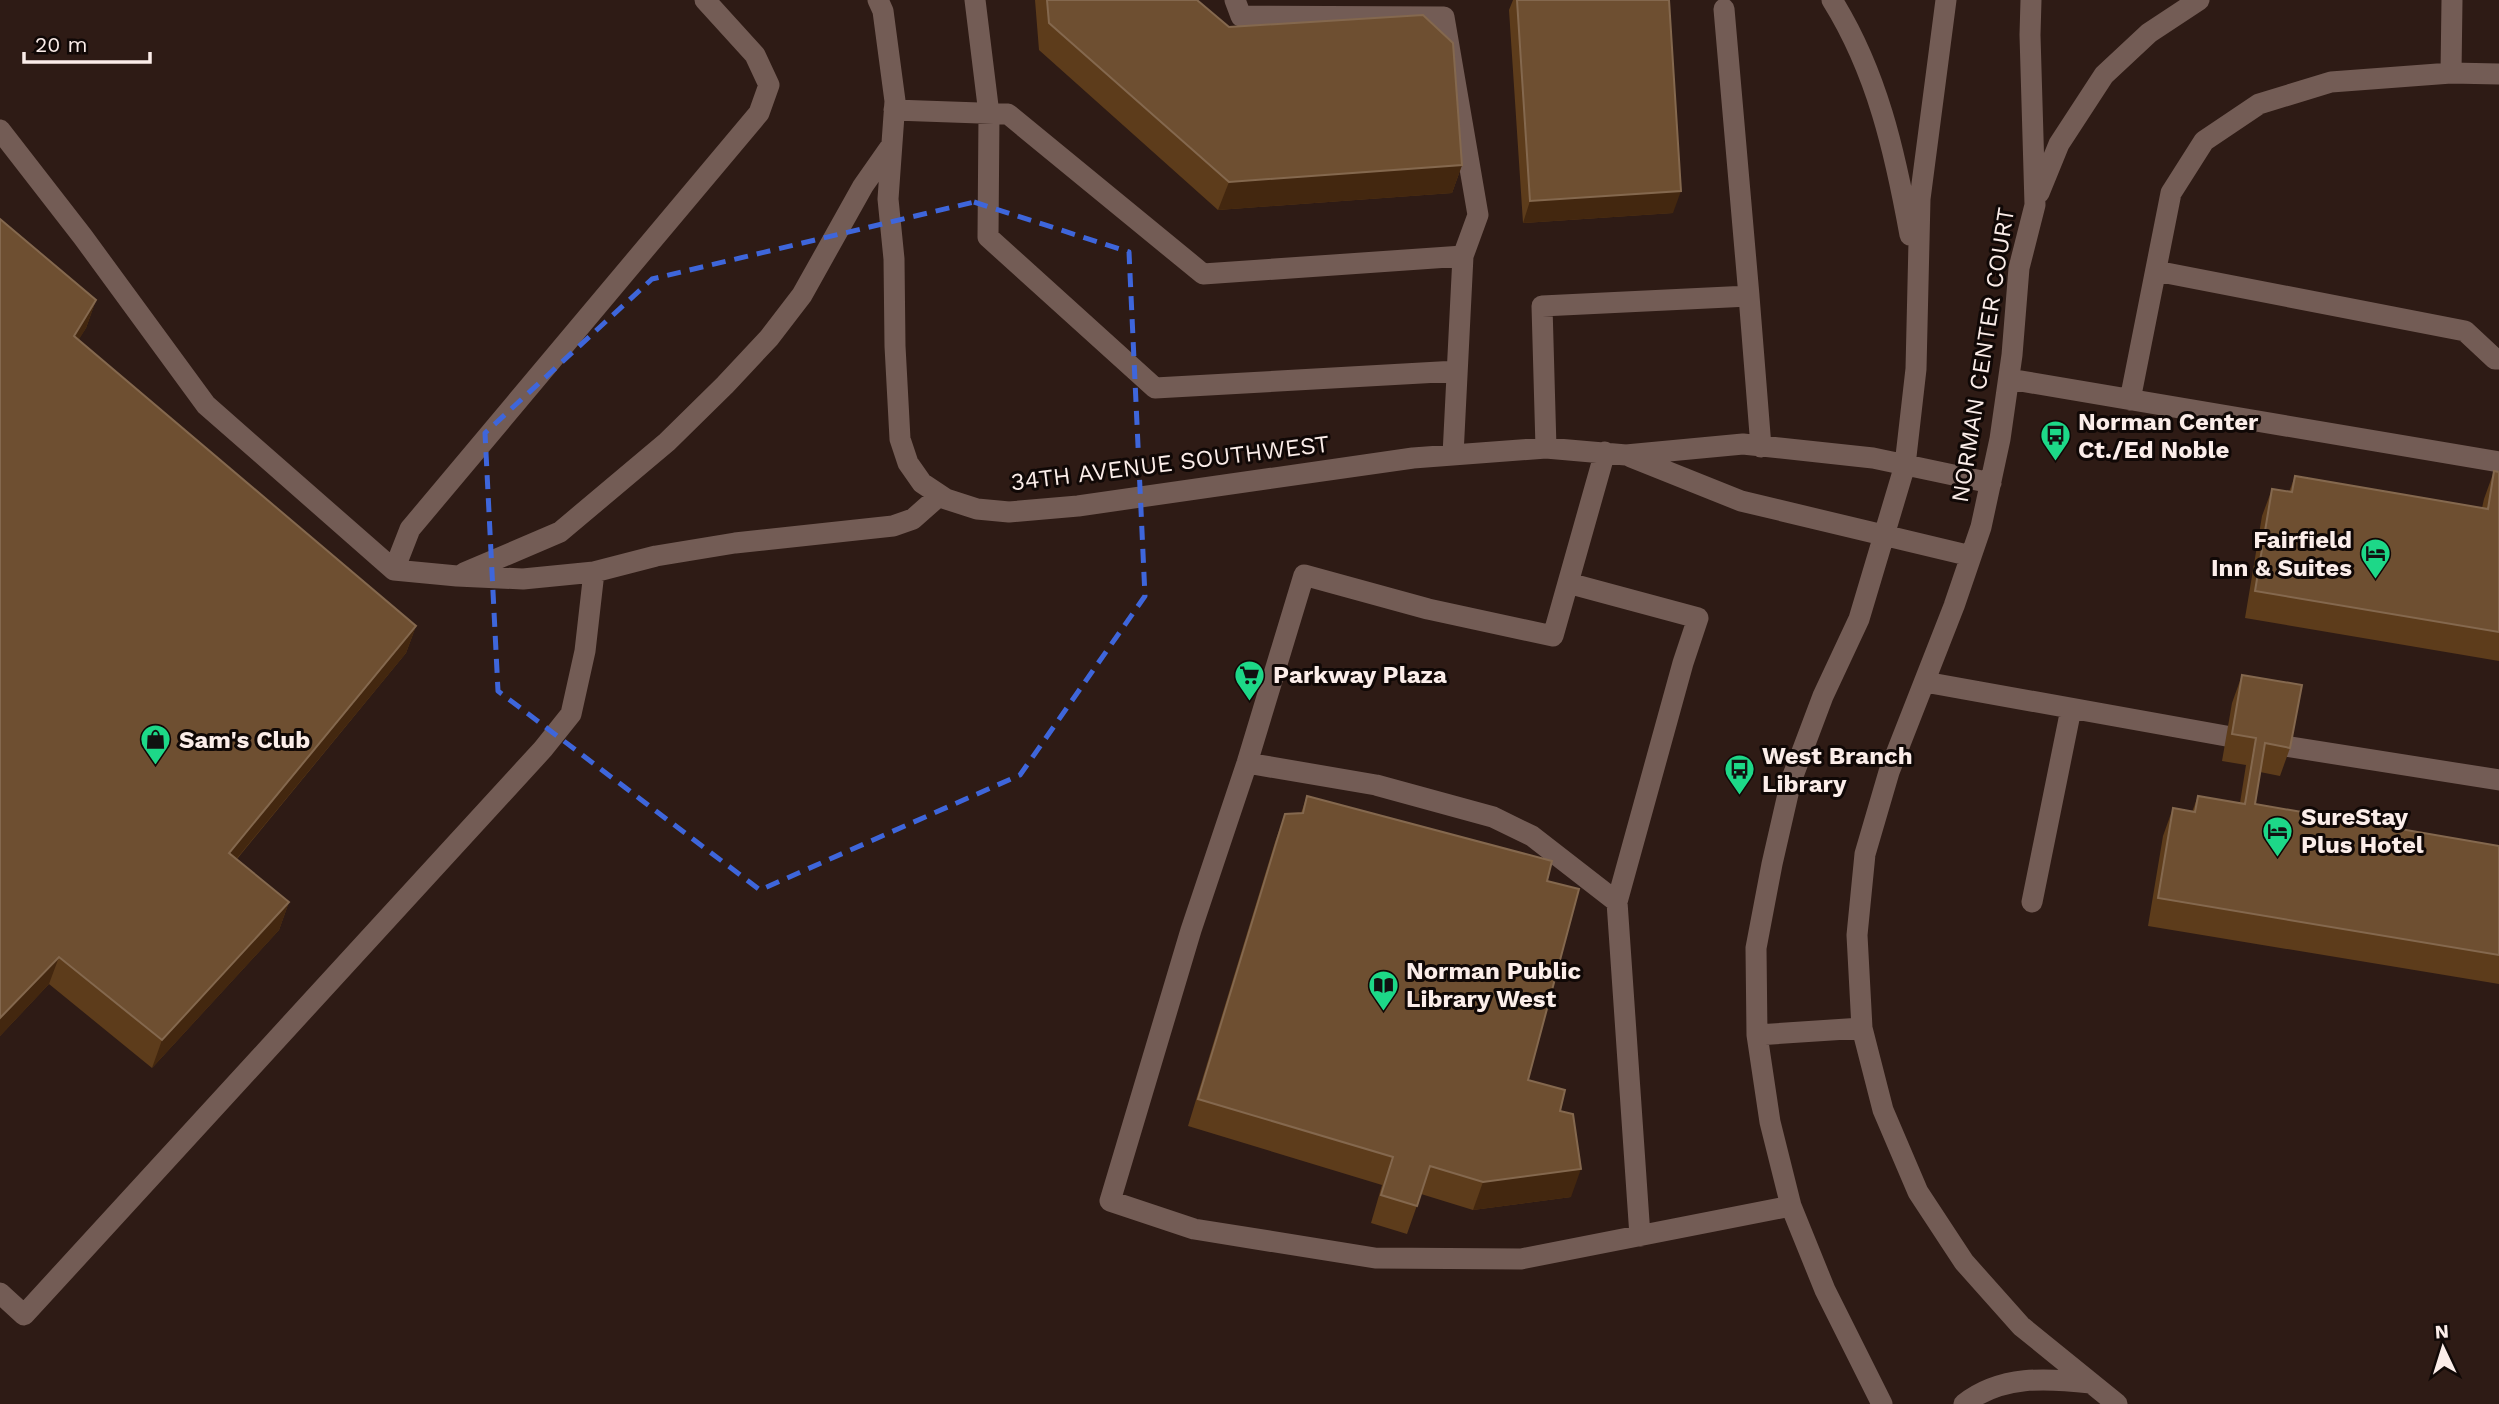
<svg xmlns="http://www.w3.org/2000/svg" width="2499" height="1404" font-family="'Work Sans',sans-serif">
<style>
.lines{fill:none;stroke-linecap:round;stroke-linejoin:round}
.minor{stroke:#735c55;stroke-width:21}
.wall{fill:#5d3c1b}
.shaded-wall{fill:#43270f}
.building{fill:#6e4f31;stroke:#84684e;stroke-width:2}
.marked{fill:none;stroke:#3e66db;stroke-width:5;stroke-dasharray:14 9;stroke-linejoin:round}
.labels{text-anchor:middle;stroke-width:6;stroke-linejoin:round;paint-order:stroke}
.street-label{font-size:24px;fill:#fbede9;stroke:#100806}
.poi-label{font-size:24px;font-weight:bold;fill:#fbede9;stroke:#100806;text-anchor:start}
</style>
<rect width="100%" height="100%" fill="#2e1b15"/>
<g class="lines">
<path class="minor" d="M878,0L883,11L895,101L888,199L894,259L895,346L900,439L908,463L922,483L946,499L977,509L1009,512L1078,506L1413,458L1546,448L1626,455L1743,444L1873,458L1991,483
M975,0L989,114L988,237L1155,388L1457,371
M1235,0L1241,16L1444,17L1478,215L1463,256
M1832,0C1877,72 1895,152 1910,235
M2031,0L2030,35L2035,205L2019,268L2012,355L2000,439L1981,527L1954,606L1889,772L1865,854L1857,935L1862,1028L1883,1110L1918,1192L1964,1262L2021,1326L2117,1404
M1724,9L1749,296
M2451,73L2452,0
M894,110L1008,114L1203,274L1463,256L1453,455
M0,130L83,237L206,405L394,570L457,576L523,579L594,572L656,556L735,543L893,526L913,519L940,495
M2039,193L2059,144L2104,75L2149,33L2199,0
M2156,271L2465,331L2495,359H2499
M2009,379L2499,462
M2130,400L2171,193L2204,141L2259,104L2331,82L2451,73L2499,74
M1546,448L1542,306L1749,296L1761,447
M1605,452L1553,636L1428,609L1304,575L1247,763L1191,930L1110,1201L1194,1229L1375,1258L1521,1259L1791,1206
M1631,457L1741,501L1971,556
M394,570L410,529L759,113L769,85L755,55L705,0
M464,573L560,532L667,442L725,385L769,338L802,295L863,186L891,146
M1568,583L1698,618L1683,663L1617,902L1640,1236
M1925,682L2226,736
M2285,746L2499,780
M1247,763L1376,785L1493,817L1532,836L1617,902
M2032,902L2071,709
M1757,1035L1862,1028
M0,1293L24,1315L543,749L571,714L585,651L594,572
M1882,1404L1825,1290L1791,1206L1770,1122L1757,1035L1756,948L1772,864L1791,781L1823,696L1859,619L1905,465L1916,369L1920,199L1946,0
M1964,1404C2001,1375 2046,1378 2091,1383"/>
</g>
<path class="wall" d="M1035,0H1197L1229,27L1462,165L1452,193L1218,210L1039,50Z
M1513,0H1669L1673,213L1523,223L1509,10Z
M0,219L96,300L86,328L78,340L416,626L406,653L237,859L289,902L279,930L152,1068L49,984L0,1036Z
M2494,471L2499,472V661L2245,618L2262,516L2272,489L2289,492L2295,476L2482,508L2484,499Z
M2242,675L2290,748L2280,776L2260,772L2255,804L2499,846V984L2148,926L2163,836L2173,808L2192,812L2198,796L2240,803L2246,765L2222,761L2232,703Z
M1307,796L1547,881L1528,1080L1560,1111L1571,1197L1473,1210L1421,1194L1407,1234L1371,1223L1382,1185L1188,1126L1275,842L1285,814L1301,813Z"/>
<path class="shaded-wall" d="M1462,165L1452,193L1218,210L1229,182Z
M1681,191L1673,213L1523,223L1530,201Z
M96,300L86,328L64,364L74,336Z
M416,626L406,653L219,880L229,853Z
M289,902L279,930L152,1068L162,1040Z
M59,957L49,984L0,1036V1018Z
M1581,1169L1571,1197L1473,1210L1483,1182Z"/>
<path class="building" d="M1047,0H1197L1229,27L1423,15L1453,43L1462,165L1229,182L1049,23Z
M1517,0H1669L1681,191L1530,201Z
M0,219L96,300L74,336L416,626L229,853L289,902L162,1040L59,957L0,1018Z
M2494,471L2499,472V632L2255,591L2272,489L2292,492L2295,476L2488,509Z
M2242,675L2302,685L2290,748L2265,743L2255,804L2499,846V955L2158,898L2173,808L2195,812L2198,796L2245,804L2256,738L2232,734Z
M1307,796L1552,861L1547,881L1579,889L1528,1080L1565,1090L1560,1111L1573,1114L1581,1169L1483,1182L1430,1166L1417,1206L1381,1195L1393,1157L1198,1099L1285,814L1303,813Z"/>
<path class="marked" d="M974,202L1129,252L1145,596L1020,775L760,890L498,691L485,433L652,279Z"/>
<defs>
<symbol id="bus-pin" viewBox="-11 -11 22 30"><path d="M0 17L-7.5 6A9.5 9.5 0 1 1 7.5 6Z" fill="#1dd888" stroke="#100806"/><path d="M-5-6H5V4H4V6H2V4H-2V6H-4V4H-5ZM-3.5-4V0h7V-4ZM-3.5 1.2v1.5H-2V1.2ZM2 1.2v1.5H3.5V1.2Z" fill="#111"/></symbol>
<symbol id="hotel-pin" viewBox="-11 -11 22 30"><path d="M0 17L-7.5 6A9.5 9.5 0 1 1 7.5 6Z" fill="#1dd888" stroke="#100806"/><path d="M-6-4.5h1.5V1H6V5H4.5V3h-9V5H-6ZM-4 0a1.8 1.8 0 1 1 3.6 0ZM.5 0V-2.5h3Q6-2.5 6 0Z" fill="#111"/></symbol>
<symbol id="supermarket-pin" viewBox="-11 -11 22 30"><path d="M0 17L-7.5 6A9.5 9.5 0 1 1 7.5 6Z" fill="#1dd888" stroke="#100806"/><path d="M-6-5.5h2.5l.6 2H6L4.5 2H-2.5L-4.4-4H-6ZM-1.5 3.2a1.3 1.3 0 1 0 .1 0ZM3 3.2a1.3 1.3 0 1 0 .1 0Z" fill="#111"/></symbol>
<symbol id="shop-pin" viewBox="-11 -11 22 30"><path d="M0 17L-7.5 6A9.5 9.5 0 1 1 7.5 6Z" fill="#1dd888" stroke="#100806"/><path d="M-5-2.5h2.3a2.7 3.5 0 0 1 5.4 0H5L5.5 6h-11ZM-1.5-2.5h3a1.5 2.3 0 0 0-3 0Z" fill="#111"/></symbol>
<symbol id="library-pin" viewBox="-11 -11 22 30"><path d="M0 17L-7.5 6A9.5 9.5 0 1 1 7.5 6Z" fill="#1dd888" stroke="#100806"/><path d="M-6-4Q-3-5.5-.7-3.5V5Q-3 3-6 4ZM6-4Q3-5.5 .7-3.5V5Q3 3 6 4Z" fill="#111"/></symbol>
</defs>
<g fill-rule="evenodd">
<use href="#bus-pin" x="2038" y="418" width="35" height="47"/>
<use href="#hotel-pin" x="2358" y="536" width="35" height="47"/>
<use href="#supermarket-pin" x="1232" y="658" width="35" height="47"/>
<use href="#shop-pin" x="138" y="722" width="35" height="47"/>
<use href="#bus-pin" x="1722" y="752" width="35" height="47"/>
<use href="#hotel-pin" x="2260" y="814" width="35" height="47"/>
<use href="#library-pin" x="1366" y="968" width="35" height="47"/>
</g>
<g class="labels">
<g class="street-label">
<text transform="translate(1983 355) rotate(-81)" y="8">NORMAN CENTER COURT</text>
<text transform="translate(1170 463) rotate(-7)" y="8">34TH AVENUE SOUTHWEST</text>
</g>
<g class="poi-label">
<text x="2078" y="430">Norman Center<tspan x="2078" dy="28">Ct./Ed Noble</tspan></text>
<text x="2352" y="548" text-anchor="end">Fairfield<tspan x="2352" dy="28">Inn &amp; Suites</tspan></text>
<text x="1273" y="683">Parkway Plaza</text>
<text x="179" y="748">Sam's Club</text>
<text x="1762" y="764">West Branch<tspan x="1762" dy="28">Library</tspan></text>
<text x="2301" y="825">SureStay<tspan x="2301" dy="28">Plus Hotel</tspan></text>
<text x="1406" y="979">Norman Public<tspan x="1406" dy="28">Library West</tspan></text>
</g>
</g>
<g transform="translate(2443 1348) rotate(356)" stroke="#100806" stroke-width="5" paint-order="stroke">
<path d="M0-5L12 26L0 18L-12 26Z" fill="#fbede9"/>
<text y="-10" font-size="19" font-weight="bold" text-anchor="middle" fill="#fbede9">N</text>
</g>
<path d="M24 52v10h126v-10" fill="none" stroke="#fbede9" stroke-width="3.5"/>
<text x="35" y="52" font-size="21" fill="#fbede9" stroke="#100806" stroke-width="5" paint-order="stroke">20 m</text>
</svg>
